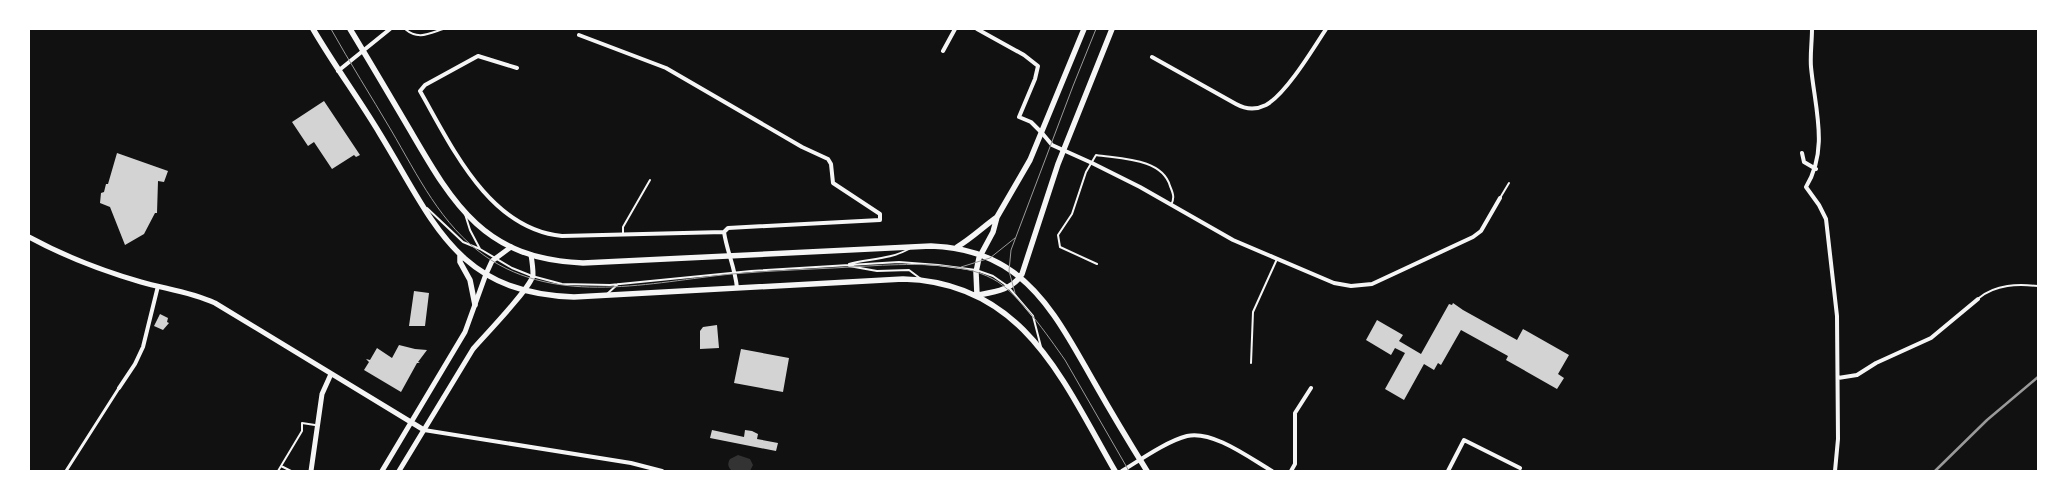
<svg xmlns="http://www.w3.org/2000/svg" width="2067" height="500" font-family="'Nunito Sans',sans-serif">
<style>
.water{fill:#333}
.building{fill:#d3d3d3}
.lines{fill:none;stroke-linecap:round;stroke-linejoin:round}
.service{stroke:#f5f5f5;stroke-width:2}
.pedestrian{stroke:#f5f5f5;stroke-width:3}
.minor{stroke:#f5f5f5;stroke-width:4}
.tertiary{stroke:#f5f5f5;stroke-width:5}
.secondary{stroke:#f5f5f5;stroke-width:5.5}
.tram{stroke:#9a9a9a;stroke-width:1}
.rail{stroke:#9a9a9a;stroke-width:2.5}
</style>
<rect width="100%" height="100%" fill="#111"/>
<path class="water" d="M738,455L750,459L753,465L750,471H732C728,467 727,464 730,459Z"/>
<path class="building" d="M324,101L360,155L356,157L354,155L332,169L314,142L308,146L292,122Z
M117,153L168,171L164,182L158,181L157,213H155L144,234L125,245L110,207L100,203L101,193L104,192L106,184H108Z
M414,291L429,293L425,326H409Z
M1453,303L1463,310L1517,340L1523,329L1569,355L1558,374L1564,378L1557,389L1506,360L1508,356L1461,330L1441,365L1438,363L1434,370L1424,364L1404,400L1385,389L1405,353L1395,348L1391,355L1366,340L1377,320L1403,335L1399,341L1421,354L1449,304L1452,305Z
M160,314L168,318L167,322L169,323L163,330L154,326Z
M717,325L719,348L700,349V331L703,327Z
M399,345L415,349L427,350L418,362L420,363H417L401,392L364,370L369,362L366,359L370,360L377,348L392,358Z
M741,349L789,358L783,392L734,383Z
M712,430L744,437L745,430L752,431L758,434L757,439L778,443L776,451L710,438Z"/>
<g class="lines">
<path class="service" d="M405,29C418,40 428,34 443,29
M1500,198L1509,183
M427,208L463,242L480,249L512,268L532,276L562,284L610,285L751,271L899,262L938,265L976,270L993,276L1006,285
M465,214L470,230L480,249
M623,235V227L650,180
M849,264C869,259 891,259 909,249
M1097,264L1060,247L1058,235L1072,214L1086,172L1096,155C1120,159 1162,158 1170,186C1173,193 1175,198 1171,205
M849,266L877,271L909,270L921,279
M1010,289L1033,316L1041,347
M607,294L618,284
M1979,298C1996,284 2018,284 2038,286
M1251,363L1253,312L1277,259
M281,466L291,471
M278,471L302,431V423L315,425"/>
<path class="pedestrian" d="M66,471L119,388"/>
<path class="minor" d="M977,29L1024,55L1038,66L1035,79L1019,117L1031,122L1042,133L1052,145L1092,163L1140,187L1233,240L1334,283L1351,286L1372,284L1473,237L1481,231L1500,198
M1812,29C1812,42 1810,54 1811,67C1815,109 1829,149 1806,187L1819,205L1826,219L1837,316L1838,439L1835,471
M943,51L955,29
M1152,57L1236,104C1245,109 1256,110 1266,105C1286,94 1313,49 1326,29
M517,68L478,56L425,85L420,91C452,147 489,229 562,236L724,232L728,228L880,220V214L833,183L831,164L828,159L802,147L666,68L579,35
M338,71L390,29
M1802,153L1804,162L1816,169
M724,232C727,252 735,267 737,288
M1838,378L1857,375L1876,363L1931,338L1978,299
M119,388L135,364L143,347L158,286
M424,430L631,463L662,471
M1122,471C1140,460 1167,441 1187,436C1213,430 1251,459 1272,471
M1291,471L1295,464V413L1311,388
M1448,471L1464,440L1520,468"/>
<path class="tertiary" d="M29,237C64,256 103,271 141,282C166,289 191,292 215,303L424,430
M311,471L322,394L331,374
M382,471L465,332L486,274L492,261L511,247
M399,471L473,349C485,335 531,288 533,275C533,268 532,261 531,255"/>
<path class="secondary" d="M313,29C334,65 359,99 380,134C434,222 456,293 574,297L903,279C1024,282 1063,381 1115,471
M350,29C370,62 390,96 410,130C454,206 485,259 583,263L931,246C961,247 988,254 1013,272C1050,299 1072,344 1094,382C1111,412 1129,442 1147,471
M957,247C972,238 983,227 997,217
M460,255V262L470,280L475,305
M977,295L976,272L979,258L993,232L997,217L1030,160L1084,29
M978,295C995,292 1012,290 1022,274L1058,164L1112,29"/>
<path class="tram" d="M331,29C350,63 371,96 391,130C418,176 441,225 485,256C558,307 651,282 732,274C777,270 823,269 868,266C904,264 961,261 993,279C1018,292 1048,336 1065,360L1129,471
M961,267L990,258L1015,238
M1015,293L1009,271L1011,250L1073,86L1096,29"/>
<path class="rail" d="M1935,471L1987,420L2038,377"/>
</g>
<rect width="2067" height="500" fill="none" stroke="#ffffff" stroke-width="60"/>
</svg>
